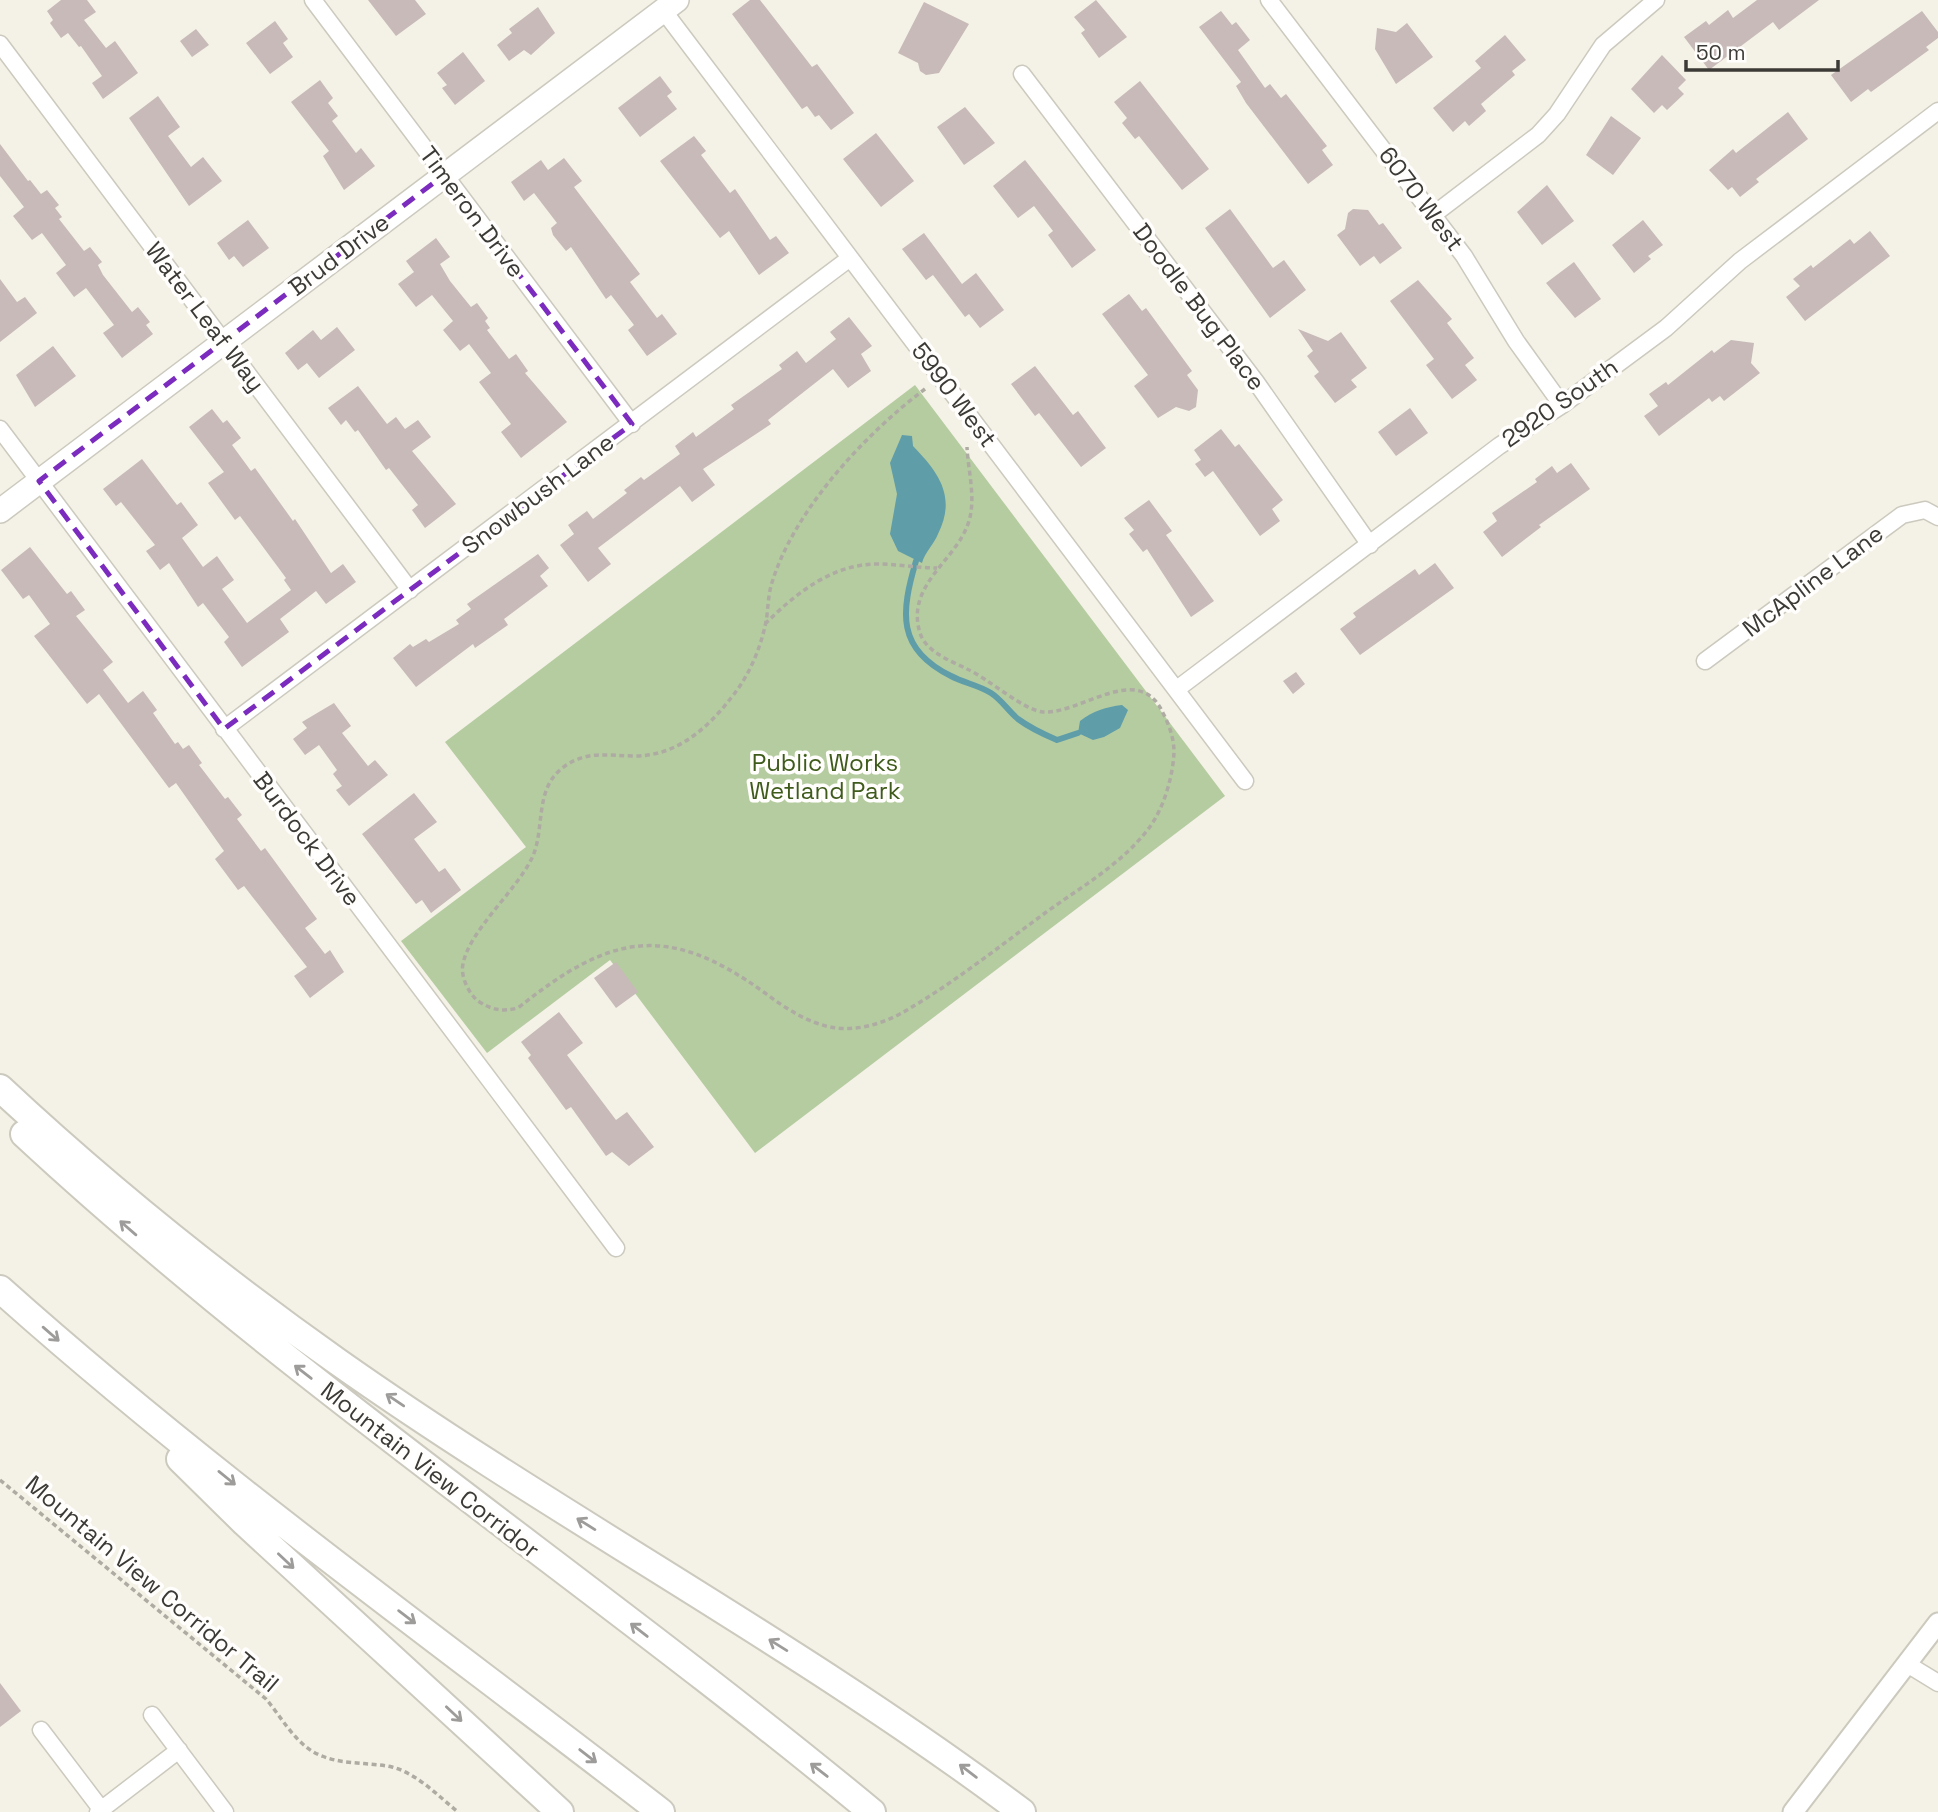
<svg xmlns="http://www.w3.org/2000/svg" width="1938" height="1812" font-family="'Space Grotesk',sans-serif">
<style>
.green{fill:#b5cca0}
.water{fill:#5f9da9}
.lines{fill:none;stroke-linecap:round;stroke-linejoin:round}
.stream{stroke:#5f9da9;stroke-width:6}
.building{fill:#c7bab8}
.minor-casing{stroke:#ccc9be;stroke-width:19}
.tertiary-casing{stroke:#ccc9be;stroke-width:23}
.secondary-casing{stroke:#ccc9be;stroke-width:26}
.trunk-casing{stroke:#ccc9be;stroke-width:30}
.path{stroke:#aeaba3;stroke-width:3.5;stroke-dasharray:5 3.5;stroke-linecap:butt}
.minor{stroke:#fff;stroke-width:16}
.tertiary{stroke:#fff;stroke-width:19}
.secondary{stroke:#fff;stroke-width:23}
.trunk{stroke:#fff;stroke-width:26}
.oneway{stroke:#9e9c9a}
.marked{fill:none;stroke:#7b2cbf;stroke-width:5;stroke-dasharray:14 9;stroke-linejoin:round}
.labels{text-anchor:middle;stroke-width:7;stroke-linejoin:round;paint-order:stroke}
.street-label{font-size:24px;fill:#3c3a36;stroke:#fffefc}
.park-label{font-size:24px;fill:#3f5b1b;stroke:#fffefc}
</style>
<rect width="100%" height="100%" fill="#f4f1e6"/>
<path class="green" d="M915,385L1225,796L755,1153L610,960L487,1053L401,941L526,847L445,742Z"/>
<path class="water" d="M902,435L912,436L913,446C938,472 957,496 938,534C934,544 925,552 922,563L898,551L890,534L897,494L890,463Z
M1122,705L1128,710L1120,728L1104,737L1093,740L1078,733L1080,721C1093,711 1106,707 1122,705Z"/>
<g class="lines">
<path class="stream" d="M916,561C901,612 896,649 951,676C964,683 978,685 991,693C1002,700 1008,711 1018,719C1030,728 1043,734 1057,740L1078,733"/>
</g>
<path class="building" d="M61,0H87L96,12L84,20L106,48L115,41L138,73L103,99L92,83L102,76L81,46L79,47L68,33L61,38L50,23L53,20L47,11Z
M368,0H415L426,14L396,36Z
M750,0H760L812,67L817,64L854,113L831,130L819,115L815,117L807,106L802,109L732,14Z
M1096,0L1127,37L1099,58L1081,33L1085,30L1074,17Z
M1757,0H1819L1779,30L1773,22L1709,70L1684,37L1706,21L1709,25L1728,10L1733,18Z
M924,2L969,24L939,73L926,75L920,71L918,63L898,53Z
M538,7L555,33L531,55L524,50L509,61L497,45L512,33L509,29Z
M1221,11L1232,25L1236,22L1250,40L1238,50L1265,88L1270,84L1281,98L1286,94L1327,146L1322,150L1333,165L1308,184L1246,103L1236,86L1241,82L1199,27Z
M1922,11L1938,32V38L1926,47L1929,50L1871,92L1868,89L1851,102L1831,75Z
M275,21L288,39L283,43L293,57L270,74L246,43Z
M1407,23L1433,57L1396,84L1375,49L1377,28L1396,32Z
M196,29L209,45L192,57L180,41Z
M1505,35L1526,60L1512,71L1515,75L1481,104L1486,111L1469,126L1465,121L1453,132L1433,108L1481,68L1475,61Z
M463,52L485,81L455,105L442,88L447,85L437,73Z
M1662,55L1686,80L1678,88L1684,94L1667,110L1662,105L1654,113L1631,89Z
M660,76L672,92L667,96L677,109L640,137L618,108Z
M320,80L333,98L328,103L338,116L332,121L356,153L361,148L375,166L344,190L323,156L329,151L291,102Z
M1140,81L1209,169L1182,190L1139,136L1135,139L1122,123L1127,118L1114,102Z
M158,96L180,127L168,136L191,167L203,157L222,181L189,206L129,118Z
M965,107L995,143L964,165L937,127Z
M1788,112L1808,139L1756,179L1759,182L1740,197L1732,187L1728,190L1709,170L1733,149L1736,153Z
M1611,116L1641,138L1613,175L1586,155Z
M876,133L914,181L881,207L843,159Z
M694,136L706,151L701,155L730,193L735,189L770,240L776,236L789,253L759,275L729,231L720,238L660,161Z
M0,144L28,181L30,180L41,194L47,190L59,205L55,208L62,217L59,219L84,251L90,247L102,262L98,265L103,275L132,312L138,307L150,322L146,325L153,334L122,358L103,333L114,325L86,288L74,297L56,273L66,265L42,233L32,240L13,216L24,207L0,176Z
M564,158L582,181L574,187L640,274L630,282L657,318L662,314L677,334L647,356L628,330L634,325L611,295L606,299L571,247L566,251L553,235L551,228L557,223L534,193L524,201L511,182L541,160L548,170Z
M1025,160L1096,250L1072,268L1048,235L1053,231L1034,206L1018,218L993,186Z
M1547,185L1574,221L1542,245L1517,212Z
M1230,209L1273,268L1284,260L1306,290L1270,318L1205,228Z
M1353,209L1368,210L1379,225L1383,223L1402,248L1380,264L1374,256L1360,266L1337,235L1345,229L1348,213Z
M248,220L269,248L243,267L234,256L229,260L217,243Z
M1643,220L1663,245L1648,256L1651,259L1634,273L1612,245Z
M1870,231L1890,256L1805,321L1786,297L1800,286L1793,279L1811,265L1813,268L1850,239L1854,244Z
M924,233L962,284L976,273L1004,310L980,328L969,314L965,317L933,275L926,280L902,249Z
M436,238L450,257L440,264L450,281L471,307L477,303L488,318L485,321L490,328L487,330L509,359L516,354L528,371L525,373L567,422L521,458L501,432L511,424L479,382L491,373L469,344L460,351L443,330L453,321L432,295L416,307L398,284L414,272L406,261Z
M1574,262L1601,299L1575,318L1546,283Z
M0,279L17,302L25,297L37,313L0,342Z
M1418,280L1452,319L1447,323L1474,358L1465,365L1477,380L1452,399L1426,365L1434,359L1390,301Z
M1129,294L1142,311L1146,308L1192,371L1187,375L1198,390L1196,407L1189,411L1176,407L1158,418L1134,386L1148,375L1102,314Z
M849,317L872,346L861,354L871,371L848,388L833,369L768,420L771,424L703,469L715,485L692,502L680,486L598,548L611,564L588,582L560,545L574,534L568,525L587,511L593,519L627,493L624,490L641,477L644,480L680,454L675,446L693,432L696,437L734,409L731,405L782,369L779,365L797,351L806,363L836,339L830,332Z
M337,327L355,350L319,378L307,363L298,370L285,353L313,330L321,340Z
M1298,329L1328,341L1341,332L1367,368L1351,380L1357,387L1335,403L1314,376L1319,372L1307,356L1313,351Z
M1731,340L1754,343L1751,363L1760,373L1724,401L1720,396L1712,402L1709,398L1659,436L1644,416L1658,406L1649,394L1666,382L1668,385L1712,350L1714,353Z
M53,346L76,376L35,407L16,375Z
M1035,366L1073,415L1078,411L1106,448L1081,467L1039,413L1035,416L1011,384Z
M358,386L387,424L396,417L405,429L418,420L431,437L412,451L456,504L425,528L412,510L418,505L389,468L386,470L358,430L355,432L346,420L341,425L328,408Z
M1410,408L1428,433L1396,456L1378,432Z
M212,409L223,423L227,420L241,438L232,445L251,471L255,468L293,521L295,519L331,573L343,564L356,582L326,604L316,591L280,619L289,632L242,667L224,642L229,637L203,603L198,607L169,563L160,570L146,551L155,545L121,502L116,506L103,489L142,459L177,505L181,502L198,525L182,538L203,567L217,556L234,580L222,589L247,623L291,590L284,580L286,578L240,516L235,520L208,483L224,472L189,427Z
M1221,429L1235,447L1239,444L1283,500L1272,509L1280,521L1260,536L1213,471L1205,477L1195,464L1201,460L1194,450Z
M1571,463L1590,489L1539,525L1541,527L1502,557L1483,532L1497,521L1492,513L1537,482L1535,479L1552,466L1557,473Z
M1149,500L1172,531L1166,535L1214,601L1191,617L1147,549L1143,552L1129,534L1134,530L1124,518Z
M30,547L67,594L71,591L85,610L76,616L113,662L103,670L128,703L143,691L157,710L153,713L175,744L178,742L183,749L189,745L202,763L199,765L225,799L228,797L242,815L237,819L261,851L265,848L317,919L305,928L325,954L330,950L344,972L310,998L294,976L307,967L244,886L238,890L215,859L224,851L176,783L169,788L99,694L87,704L34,636L50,624L29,595L23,599L1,570Z
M538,554L549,568L540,576L548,586L504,619L508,625L475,648L473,644L416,687L393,658L410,644L413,647L426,639L429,642L459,624L456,620L471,609L467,604Z
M1435,563L1454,588L1360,655L1340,629L1356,617L1353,613L1415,569L1419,575Z
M1296,672L1305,684L1293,694L1283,681Z
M334,703L351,726L342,733L368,766L375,760L388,775L349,806L336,790L342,786L333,774L337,770L319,745L305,755L293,739L307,728L302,722Z
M414,793L437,822L414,839L439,872L445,868L461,890L431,913L422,900L416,904L362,834Z
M616,962L638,992L616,1008L594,978Z
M559,1012L583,1043L567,1055L616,1120L627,1112L654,1147L629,1166L612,1152L606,1156L571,1107L566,1110L528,1058L531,1055L521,1042Z
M0,1683L21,1711L0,1727Z"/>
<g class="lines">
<defs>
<path id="minor" d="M313,0L632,424
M1269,0L1464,256L1516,341L1562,405
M663,10L1245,781
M0,44L410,590
M1022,74L1256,382L1370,545
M1433,215L1538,135L1557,114L1603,45L1656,0
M0,429L616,1248
M1705,661L1902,515L1925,510L1938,517
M1177,689L1499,446L1562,405L1666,328L1740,261L1938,111
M224,729L850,258
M1907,1664L1938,1683
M152,1715L225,1812
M41,1730L101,1809
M98,1812L179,1750"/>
<path id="tertiary" d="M1793,1812L1938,1623"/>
<path id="secondary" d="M0,511L677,0"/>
<path id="trunk" d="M0,1088C106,1187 219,1278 338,1362C561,1519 804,1648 1022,1812
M24,1134C290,1381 593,1581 872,1812
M0,1289C209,1476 439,1640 661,1812
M180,1459L245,1523L560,1812"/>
</defs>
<use href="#minor" class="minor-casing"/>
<use href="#tertiary" class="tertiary-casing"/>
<use href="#secondary" class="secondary-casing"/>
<use href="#trunk" class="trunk-casing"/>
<path class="path" d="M925,389C865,434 792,512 771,586C768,597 768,610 766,622C760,650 749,676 731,698C707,729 676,756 635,756C609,756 588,750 565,766C533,788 546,828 532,858C516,891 469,931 463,964C460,976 469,994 478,1001C492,1010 502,1012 518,1008C609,935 666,921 765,993C792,1013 821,1032 856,1028C874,1026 892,1019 907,1010C955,982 1000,946 1045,913C1081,887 1122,864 1149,828C1164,808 1173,776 1174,752C1174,738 1169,725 1163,713C1139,660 1080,715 1043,712C1023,710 989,679 967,669C951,661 926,652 920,633C905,584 957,561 969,521C976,498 968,470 967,447
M765,624C795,594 832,564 877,564C897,564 917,568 937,568
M0,1480L266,1699C283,1719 297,1747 322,1756C344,1765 369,1762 392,1767C418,1774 438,1796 458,1812"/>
<use href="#minor" class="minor"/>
<use href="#tertiary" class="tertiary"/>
<use href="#secondary" class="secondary"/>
<use href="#trunk" class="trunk"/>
</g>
<defs><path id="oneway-shaft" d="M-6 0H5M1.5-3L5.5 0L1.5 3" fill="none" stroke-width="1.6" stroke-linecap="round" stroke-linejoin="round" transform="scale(1.75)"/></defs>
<g class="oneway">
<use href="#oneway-shaft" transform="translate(128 1228) rotate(-139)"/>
<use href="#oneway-shaft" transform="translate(51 1334) rotate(41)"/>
<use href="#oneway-shaft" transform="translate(303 1372) rotate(-142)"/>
<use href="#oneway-shaft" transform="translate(395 1400) rotate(-146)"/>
<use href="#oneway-shaft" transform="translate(227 1478) rotate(39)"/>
<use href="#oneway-shaft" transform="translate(586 1524) rotate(-148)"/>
<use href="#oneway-shaft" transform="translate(286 1561) rotate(43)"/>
<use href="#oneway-shaft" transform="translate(407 1617) rotate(37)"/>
<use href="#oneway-shaft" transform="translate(639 1630) rotate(-142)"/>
<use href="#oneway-shaft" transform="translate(778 1645) rotate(-148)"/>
<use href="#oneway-shaft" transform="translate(454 1714) rotate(43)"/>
<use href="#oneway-shaft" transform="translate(588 1756) rotate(38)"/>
<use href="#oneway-shaft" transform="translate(819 1770) rotate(-142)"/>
<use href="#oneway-shaft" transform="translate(968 1771) rotate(-143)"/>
</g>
<path class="marked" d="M444,175L632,424L224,729L39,481Z"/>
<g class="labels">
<g class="street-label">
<text transform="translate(1421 199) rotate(53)" y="8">6070 West</text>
<text transform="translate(472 212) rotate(53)" y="8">Timeron Drive</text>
<text transform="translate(339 255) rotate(-37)" y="8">Brud Drive</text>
<text transform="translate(1199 307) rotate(53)" y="8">Doodle Bug Place</text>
<text transform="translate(205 317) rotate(53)" y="8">Water Leaf Way</text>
<text transform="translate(954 395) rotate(53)" y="8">5990 West</text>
<text transform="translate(1560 403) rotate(-35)" y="8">2920 South</text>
<text transform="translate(538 494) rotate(-37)" y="8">Snowbush Lane</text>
<text transform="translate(1813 581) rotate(-37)" y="8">McApline Lane</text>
<text transform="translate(307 839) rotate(53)" y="8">Burdock Drive</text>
<text transform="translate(430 1470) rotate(38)" y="8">Mountain View Corridor</text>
<text transform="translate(152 1584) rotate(40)" y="8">Mountain View Corridor Trail</text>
</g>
<g class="park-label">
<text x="825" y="771">Public Works<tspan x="825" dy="28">Wetland Park</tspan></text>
</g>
</g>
<path d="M1686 60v10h152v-10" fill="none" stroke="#3c3a36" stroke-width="3.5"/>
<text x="1696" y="60" font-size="21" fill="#3c3a36" stroke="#fffefc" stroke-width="5" paint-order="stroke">50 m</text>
</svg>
